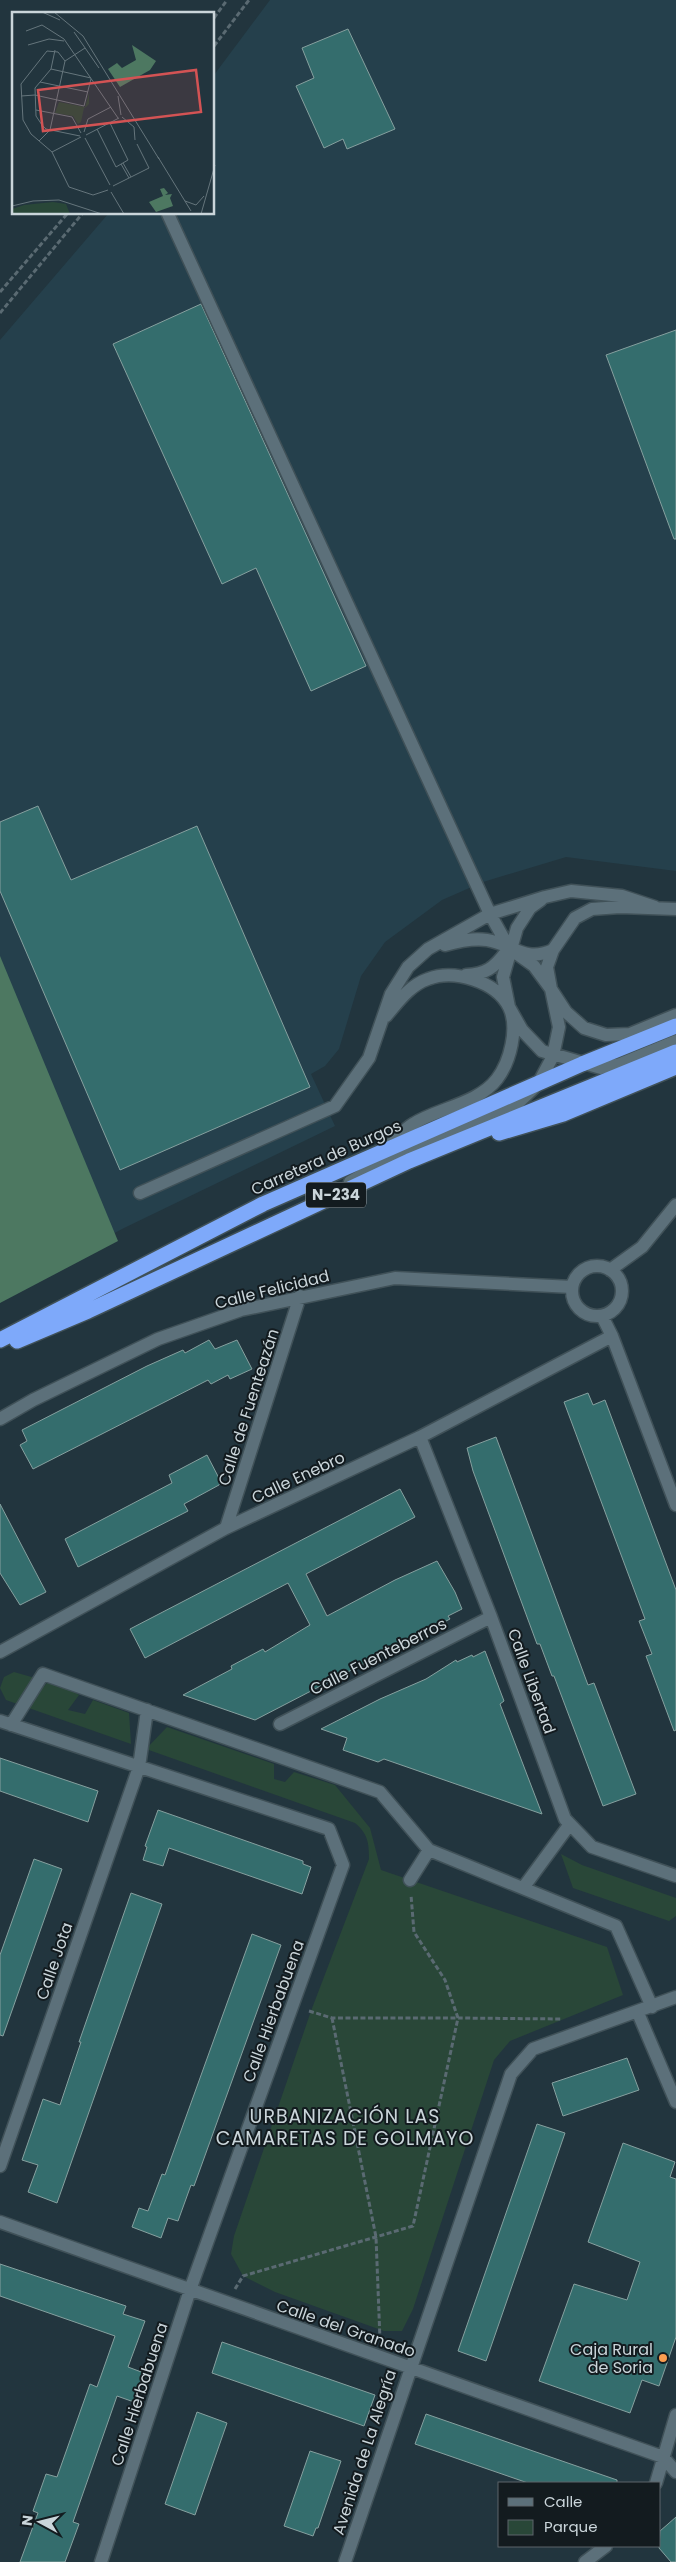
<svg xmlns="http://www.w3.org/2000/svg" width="676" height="2562" font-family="Poppins,sans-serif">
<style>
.built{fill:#25404c}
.green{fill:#294738}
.forest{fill:#4d7861}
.building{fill:#346d6d;stroke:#86a09f}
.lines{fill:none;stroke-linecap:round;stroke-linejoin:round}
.minor-casing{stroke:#405158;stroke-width:15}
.highway-casing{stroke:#405158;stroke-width:18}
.path{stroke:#5a6a72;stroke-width:3;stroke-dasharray:5 2.5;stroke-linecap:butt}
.minor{stroke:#5c707a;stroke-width:12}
.highway{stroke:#7ea9fa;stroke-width:15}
.poi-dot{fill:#fb9e50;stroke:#131b1f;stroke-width:2}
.labels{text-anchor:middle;stroke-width:4;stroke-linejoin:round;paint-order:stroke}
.shield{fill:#131b1f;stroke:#939da2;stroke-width:1}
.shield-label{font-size:15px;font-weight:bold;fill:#cad5da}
.street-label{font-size:16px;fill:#cad5da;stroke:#131b1f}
.poi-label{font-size:16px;fill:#cad5da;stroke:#131b1f;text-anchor:end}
.quarter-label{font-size:19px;letter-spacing:1px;fill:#cad5da;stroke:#131b1f}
.inset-road{fill:none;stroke:#65757c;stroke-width:1}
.view{fill:#d35354;fill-opacity:0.15;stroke:#d35354;stroke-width:2.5}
.inset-edge{fill:none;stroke:#cad5da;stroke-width:2.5}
</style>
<rect width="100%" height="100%" fill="#22353e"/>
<path class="built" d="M270,0H676V871L566,857L483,882L442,900L385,942L361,976L339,1049L325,1066L311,1074L335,1126L124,1228L0,1293V340L108,214H214V75Z"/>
<path class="green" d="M14,1672L35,1678L40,1691L52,1677L79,1695L68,1710L85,1714L93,1700L129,1713L131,1744L6,1700L0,1688L4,1677Z
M167,1727L274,1764V1779L285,1782L294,1772L335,1785L370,1828L381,1870L607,1947L623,1995L510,2041L494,2060L413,2309L402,2331H384L275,2292L243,2276L231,2254L234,2236L311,2011L369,1859C369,1843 368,1834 355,1823L146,1749Z
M561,1854L582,1865L676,1898V1916L669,1921L573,1888Z"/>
<path class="forest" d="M0,956L118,1241L0,1303Z"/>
<path class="building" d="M348,29L395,129L347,149L343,139L324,148L296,86L314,78L302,48Z
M201,304L366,666L311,691L256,568L222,584L113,344Z
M676,330V539H674L606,355Z
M38,806L71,880L197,826L310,1087L120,1170L0,891V822Z
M209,1340L215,1349L237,1340L252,1369L230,1379L228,1375L211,1384L208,1380L33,1469L20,1445L27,1441L22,1430L147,1366L183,1350L185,1353Z
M588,1393L593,1405L605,1400L676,1590V1730L674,1731L646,1656L652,1654L639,1621L645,1619L564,1402Z
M496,1437L588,1685L594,1683L636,1794L603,1806L554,1676H552L540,1644H537L473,1471L467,1448Z
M207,1455L221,1482L219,1485L184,1504L188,1511L78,1567L65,1539L172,1483L169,1475Z
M400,1489L415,1517L306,1574L327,1616L395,1580L437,1561L455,1592L462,1609L448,1616L450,1619L255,1720L183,1695L232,1669L231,1666L263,1649L265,1652L310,1625L288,1583L145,1658L130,1629Z
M0,1504L46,1592L20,1605L0,1573Z
M485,1651L504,1701L500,1704L542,1814L384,1759L378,1762L343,1750L347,1738L321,1729L380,1699L426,1679L456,1660L457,1662L472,1655L473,1657Z
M0,1758L98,1791L88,1822L0,1791Z
M158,1810L303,1861V1864L311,1867L302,1894L169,1848L163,1866L143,1860L147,1847L145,1846Z
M34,1859L62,1869L3,2036L0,2035V1955Z
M131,1893L162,1904L57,2203L28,2192L38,2165L22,2160L43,2099L60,2105L81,2042H79Z
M252,1934L281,1945L194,2186L191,2185L178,2221L168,2218L161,2238L132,2227L139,2208L148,2211L162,2174L165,2175Z
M627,2058L639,2090L563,2116L552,2083Z
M537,2124L565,2133L486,2361L458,2351Z
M623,2143L675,2162L670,2177L676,2179V2337L659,2386L642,2380L630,2413L539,2381L574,2284L627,2300L640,2262L588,2242Z
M0,2264L126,2306L123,2314L145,2321L128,2367L144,2373L134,2402L117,2396L73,2522L79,2524L65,2562H20L38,2513L33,2511L46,2474L57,2477L90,2384L97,2387L115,2336L0,2296Z
M222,2342L375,2395L364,2426L212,2373Z
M197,2412L227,2423L195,2515L165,2504Z
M426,2414L617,2480V2483H528L415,2444Z
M310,2451L341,2461L318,2528H316L313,2536L284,2526Z
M676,2517V2562H671L659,2548L660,2531Z"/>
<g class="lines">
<defs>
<path id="minor" d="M168,214L490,914L509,948L534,966L551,989L559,1027L553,1056L538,1084L517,1104L396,1155L350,1182
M541,900L530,908L517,928L503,977L509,1007L522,1030L542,1051L601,1068L620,1064L676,1041
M676,909L620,907L592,909L575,918L553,950L547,967L551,989L566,1012L584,1028L606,1035L630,1034L676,1015
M445,945C459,941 472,938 487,940C513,944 524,963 553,950
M466,975C486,974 494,968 506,952
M386,1016C398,1002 410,985 428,979C454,969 496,981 509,1007C519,1028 510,1062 497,1079C478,1104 438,1108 413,1124C404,1129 396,1140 388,1147
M140,1193L335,1106L369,1058L391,994L408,967L428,949L490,914L545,897L571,891L622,896L655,907
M572 1291a25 25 0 1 1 50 0a25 25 0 1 1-50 0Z
M610,1270L642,1247L676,1205
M602,1316L612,1336L676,1505
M0,1419L33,1400L158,1339L241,1310L395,1278L572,1287
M420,1437L491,1617L565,1819L592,1847L676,1876
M226,1528L300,1296
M0,1652L226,1528L420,1437L612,1336
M0,1721L329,1829L343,1865L190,2290L101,2562
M280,1724L491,1617
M11,1725L43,1674L380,1792L429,1850L616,1926L652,2007
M410,1880L429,1850
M523,1888L570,1824
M638,2013L676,2102
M0,2166L139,1767L147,1710
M0,2222L663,2457L676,2472
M656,2483L676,2415
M345,2562L511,2074L533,2049L676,1997
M585,2562L606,2546"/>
<path id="highway" d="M499,1133L563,1114L676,1067
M0,1340L263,1204L582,1064L676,1026
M17,1341L88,1311L409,1161L676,1052"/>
</defs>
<use href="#minor" class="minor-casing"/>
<use href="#highway" class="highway-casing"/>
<path class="path" d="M214,18L227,0
M214,46L249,0
M0,292L67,214
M0,313L82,214
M309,2011L332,2018H458L445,1980L414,1932L411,1895
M332,2018L376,2237L380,2340
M235,2289L243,2276L413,2226L458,2018L561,2019"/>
<use href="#minor" class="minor"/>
<use href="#highway" class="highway"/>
</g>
<circle class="poi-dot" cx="663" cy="2358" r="5"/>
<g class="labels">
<rect class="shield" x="306" y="1182.5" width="60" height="25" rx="4"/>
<g class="shield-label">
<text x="336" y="1200">N-234</text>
</g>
<g class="street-label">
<text transform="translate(326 1157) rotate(-24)" y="6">Carretera de Burgos</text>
<text transform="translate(272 1289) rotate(-14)" y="6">Calle Felicidad</text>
<text transform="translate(248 1407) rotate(-72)" y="6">Calle de Fuenteazán</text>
<text transform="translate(298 1477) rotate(-25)" y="6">Calle Enebro</text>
<text transform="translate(378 1656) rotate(-27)" y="6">Calle Fuenteberros</text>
<text transform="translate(532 1681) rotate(70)" y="6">Calle Libertad</text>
<text transform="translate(54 1961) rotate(-71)" y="6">Calle Jota</text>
<text transform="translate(273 2011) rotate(-70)" y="6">Calle Hierbabuena</text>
<text transform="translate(346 2328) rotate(19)" y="6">Calle del Granado</text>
<text transform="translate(139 2394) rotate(-72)" y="6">Calle Hierbabuena</text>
<text transform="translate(364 2452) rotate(-72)" y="6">Avenida de La Alegría</text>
</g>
<g class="poi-label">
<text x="653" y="2355">Caja Rural<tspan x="653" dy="18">de Soria</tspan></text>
</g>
<g class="quarter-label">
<text x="345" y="2123">URBANIZACIÓN LAS<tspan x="345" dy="22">CAMARETAS DE GOLMAYO</tspan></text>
</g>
</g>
<g transform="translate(12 12)">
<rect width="202" height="202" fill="#22353e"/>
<path d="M77,81V92L74,95L72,96L69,110L66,112L61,104L43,101L47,90L73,95ZM41,190L54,192L58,202H0V197L12,193Z" fill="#294738"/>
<path d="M120,33L144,49L138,58L108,75L96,57L105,51L110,56L124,48ZM152,176L156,181L153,183L160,182L158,186L161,194L144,200L137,190L151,184L148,177Z" fill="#4d7861"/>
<path class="inset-road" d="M30,0L48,8M42,0L71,24L147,147M14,19L30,13L52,27L106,106M62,20L87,56M16,33L37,27L52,29M53,49L46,40L35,39L9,72L11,108L19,122L40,140L57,175L81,183L96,178M53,49L73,36M39,57L43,38M28,70L76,80M9,84L23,83L72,94L79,67M106,84L109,103M24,98L60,105L69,121M110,105L122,115L123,128M85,117L104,155L116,148L98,111M72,120L76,107L99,95M74,123L107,106M68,124L34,117L30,113L24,104L23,76L39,57L79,66M73,126L98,173M27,129L38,118L53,49M40,140L69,125M146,145L179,199M111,151L119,165M109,152L117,166M101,174L137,156L125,132M99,180L112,202M173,189L184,193L192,184M0,194L21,189L47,188L90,202M189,202L203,153"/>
<path class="view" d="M184,58L189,100L31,119L26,78Z"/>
<rect width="202" height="202" class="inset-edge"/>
</g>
<rect x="498" y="2482" width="162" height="65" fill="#131b1f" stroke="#5c656a"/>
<rect x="508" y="2498" width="25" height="8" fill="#5c707a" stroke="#5c656a"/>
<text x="544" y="2507" font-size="15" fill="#cad5da">Calle</text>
<rect x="508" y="2520" width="25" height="15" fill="#294738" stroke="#5c656a"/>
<text x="544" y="2532" font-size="15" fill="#cad5da">Parque</text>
<g transform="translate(40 2522) rotate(277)" stroke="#131b1f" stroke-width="4" paint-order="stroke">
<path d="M0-4L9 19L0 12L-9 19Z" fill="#cad5da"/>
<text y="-8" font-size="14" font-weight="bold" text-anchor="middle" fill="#cad5da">N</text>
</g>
</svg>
